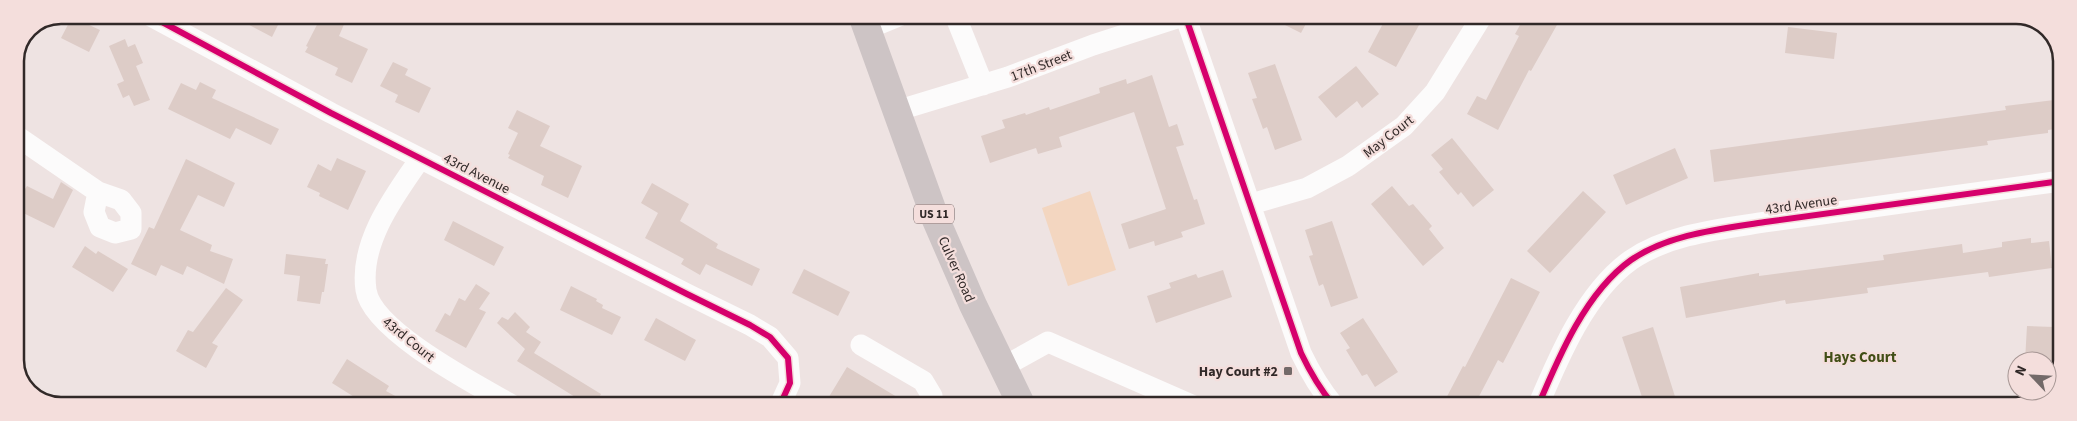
<svg xmlns="http://www.w3.org/2000/svg" width="2077" height="421" font-family="'Source Sans 3',sans-serif">
<style>
.green{fill:#f3d6c0}
.building{fill:#ddccc7}
.lines{fill:none;stroke-linecap:round;stroke-linejoin:round}
.minor{stroke:#fcfbfb;stroke-width:21}
.major{stroke:#cdc4c5;stroke-width:28}
.cycleway-casing{stroke:#f4dedc;stroke-width:9}
.cycleway{stroke:#d6006c;stroke-width:6}
.poi-dot{fill:#736a69;stroke:#f4dedc;stroke-width:2}
.labels{text-anchor:middle;stroke-width:4.5;stroke-linejoin:round;paint-order:stroke}
.shield{fill:#f4dedc;stroke:#6c5f5e;stroke-width:1}
.shield-label{font-size:12px;font-weight:bold;fill:#312928}
.street-label{font-size:14px;fill:#312928;stroke:#f4dedc}
.poi-label{font-size:14px;font-weight:bold;fill:#312928;stroke:#f4dedc;text-anchor:end}
.neighbourhood-label{font-size:15px;font-weight:bold;fill:#424e16;stroke:#f4dedc}
.rim{fill:none;stroke:#312928;stroke-width:2.5}
</style>
<rect width="100%" height="100%" fill="#eee3e2"/>
<path class="green" d="M1090,191L1116,270L1068,286L1042,208Z"/>
<path class="building" d="M230,15H283L272,37Z
M322,15H330L345,22L339,36L368,49L352,83L335,75L338,68L305,52L308,47L306,46Z
M1267,16H1310L1301,33Z
M1387,16H1424L1396,67L1368,52Z
M1525,16H1562L1531,71L1529,70L1498,130L1467,114L1477,96L1486,100L1519,36L1515,34Z
M72,17L100,30L89,52L61,38Z
M1788,27L1837,33L1834,59L1785,53Z
M125,39L128,47L135,44L143,63L136,66L150,100L134,106L129,95L123,98L117,84L124,81L109,46Z
M393,62L408,69L405,75L431,88L419,113L395,102L398,95L380,86Z
M1275,64L1302,140L1275,150L1267,127L1263,129L1252,99L1257,98L1248,73Z
M1356,66L1379,94L1362,108L1357,101L1336,118L1318,97Z
M1152,75L1169,127L1177,124L1184,145L1176,147L1194,200L1197,199L1205,224L1181,232L1183,237L1155,246L1154,241L1129,249L1121,224L1166,209L1134,112L1059,137L1062,147L1038,154L1036,148L990,163L981,136L1005,128L1002,120L1025,113L1026,115L1049,107L1050,110L1100,93L1099,88L1126,79L1127,84Z
M200,82L216,90L212,98L279,129L271,145L236,128L230,139L168,109L181,83L196,90Z
M2062,99V128L2048,130V133L1987,141L1988,145L1714,182L1710,150L2006,110L2005,106Z
M517,110L550,126L540,146L582,166L568,198L541,185L544,176L508,158L510,155L508,154L518,133L508,128Z
M1452,138L1494,190L1473,207L1461,192L1458,195L1439,172L1443,169L1431,155Z
M1675,148L1688,178L1626,205L1613,175Z
M337,158L366,171L348,210L319,196L320,193L307,187L318,164L331,171Z
M186,159L235,183L224,207L198,195L180,230L212,245L210,251L233,259L224,284L187,266L183,275L161,265L156,276L131,264L149,227L154,229Z
M61,182L73,190L54,228L15,209V183L25,189L27,186L53,199Z
M652,183L689,204L680,221L718,244L716,248L760,269L752,286L706,264L700,275L681,264L684,259L645,238L658,213L641,203Z
M1392,186L1409,206L1413,204L1432,226L1429,229L1444,248L1423,266L1371,204Z
M1583,191L1606,212L1550,273L1527,251Z
M453,221L504,247L494,266L444,240Z
M1332,221L1358,298L1331,307L1323,284L1319,286L1309,256L1313,255L1305,230Z
M2031,238V243L2049,241L2052,268L1989,277L1988,272L1867,288L1868,293L1786,304L1785,300L1686,318L1680,287L1759,273V276L1884,260L1883,255L1962,244L1963,253L2002,247V242Z
M85,246L96,254L98,251L128,269L113,292L72,267Z
M286,254L326,259L325,264H328L324,292H322L320,304L297,301L300,276L284,274Z
M804,269L850,292L838,316L792,293Z
M1223,270L1232,297L1156,323L1147,296L1171,288L1169,283L1196,274L1198,278Z
M1511,278L1540,292L1503,363L1498,360L1474,406H1442L1463,366L1465,367Z
M476,284L490,293L479,309L486,312L466,348L435,331L445,313L450,316L459,298L465,301Z
M571,286L597,299L596,301L603,305L602,308L621,317L612,335L560,310Z
M226,288L243,300L212,343L218,346L206,368L176,351L188,330L193,332Z
M515,312L530,327L526,332L541,342L534,353L601,394L595,405H588L517,361L525,349L497,323L502,317L508,320Z
M656,318L696,340L685,361L644,340Z
M1363,318L1398,372L1375,387L1367,374L1362,376L1346,350L1350,348L1340,333Z
M2027,326L2054,327L2053,361H2025Z
M1653,327L1678,406H1645L1622,337Z
M347,359L389,386L386,391L412,405H367L332,383Z
M847,367L912,406L824,405Z"/>
<g class="lines">
<path class="minor" d="M149,15L331,113L687,294L750,325L770,337L788,358L790,383L780,405
M955,15L983,85
M1185,15L1301,353C1310,372 1320,389 1334,406
M867,29L901,15
M896,111L1008,77L1093,45L1186,15
M15,135L98,192L121,200L131,213V229L115,233L100,227L94,212L98,192
M420,159C395,195 359,242 366,290C372,331 477,385 512,405
M1251,204L1307,188L1348,166L1404,126L1435,92L1482,16
M861,345L923,381L932,396L933,406
M1003,367L1048,342L1194,406
M1538,406C1559,356 1586,292 1631,260C1669,234 1721,229 1765,222L2061,181"/>
<path class="major" d="M862,15L936,220L973,305L1022,406"/>
<defs>
<path id="cycleway" d="M149,15L331,113L687,294L750,325L770,337L788,358L790,383L780,405
M1185,15L1301,353C1310,372 1320,389 1334,406
M1538,406C1559,356 1586,292 1631,260C1669,234 1721,229 1765,222L2061,181"/>
</defs>
<use href="#cycleway" class="cycleway-casing"/>
<use href="#cycleway" class="cycleway"/>
</g>
<rect class="poi-dot" x="1283" y="366" width="10" height="10" rx="2.5"/>
<g class="labels">
<rect class="shield" x="914" y="204.5" width="40" height="19" rx="4"/>
<g class="shield-label">
<text x="934" y="218">US 11</text>
</g>
<g class="street-label">
<text transform="translate(1041 65) rotate(-21)" y="5">17th Street</text>
<text transform="translate(1388 136) rotate(-38)" y="5">May Court</text>
<text transform="translate(477 173) rotate(27)" y="5">43rd Avenue</text>
<text transform="translate(1801 204) rotate(-8)" y="5">43rd Avenue</text>
<text transform="translate(957 269) rotate(66)" y="5">Culver Road</text>
<text transform="translate(409 339) rotate(39)" y="5">43rd Court</text>
</g>
<g class="poi-label">
<text x="1278" y="376">Hay Court #2</text>
</g>
<g class="neighbourhood-label">
<text x="1860" y="362">Hays Court</text>
</g>
</g>
<path d="M0 0H2077V421H0ZM61 24H2016A37 37 0 0 1 2053 61V360A37 37 0 0 1 2016 397H61A37 37 0 0 1 24 360V61A37 37 0 0 1 61 24Z" fill="#f4dedc" fill-rule="evenodd"/>
<path class="rim" d="M61 24H2016A37 37 0 0 1 2053 61V360A37 37 0 0 1 2016 397H61A37 37 0 0 1 24 360V61A37 37 0 0 1 61 24Z"/>
<g transform="translate(2032 376) rotate(295)"><circle r="24" fill="#f4dedc" stroke="#a69694"/>
<path d="M0-4L9 19L0 12L-9 19Z" fill="#736a69"/>
<text y="-8" font-size="14" font-weight="bold" text-anchor="middle" fill="#312928">N</text>
</g>
</svg>
